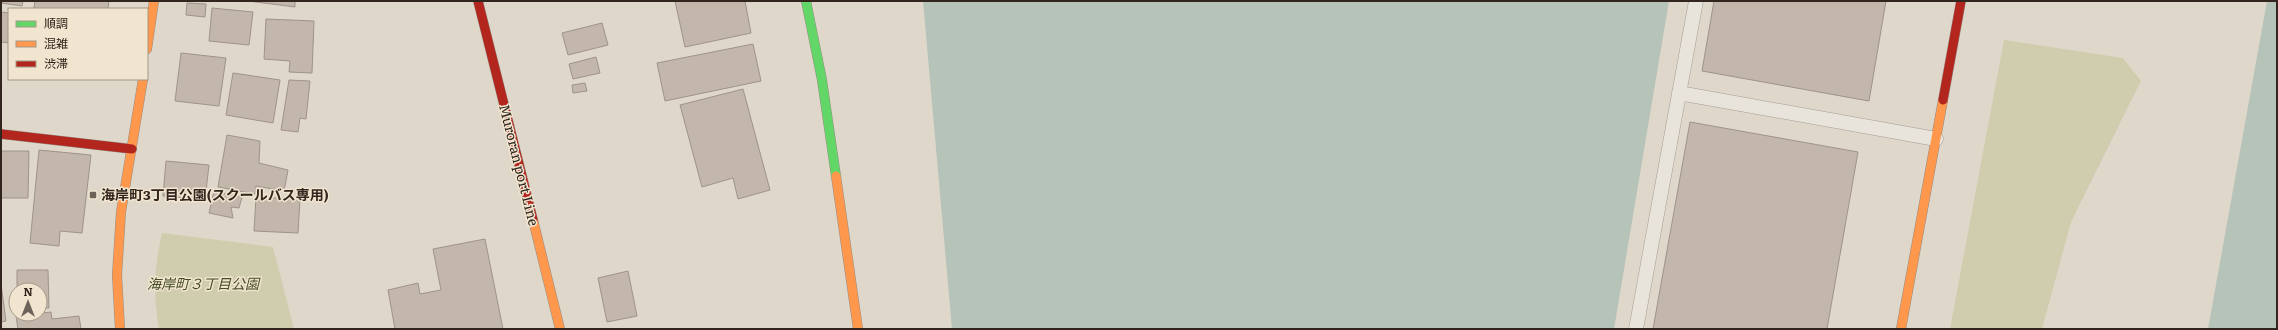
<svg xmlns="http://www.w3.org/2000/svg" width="2278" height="330" font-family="Literata,'Noto Sans JP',serif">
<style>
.green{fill:#d0cdae}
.water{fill:#b5c3b9}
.building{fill:#c3b6ab;stroke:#9f938a}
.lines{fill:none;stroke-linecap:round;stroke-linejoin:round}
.lane-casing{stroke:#a49d94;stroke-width:15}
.fast-casing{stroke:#948c84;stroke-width:10}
.slow-casing{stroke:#948c84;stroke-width:10}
.jam-casing{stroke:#948c84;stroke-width:10}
.lane{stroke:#e8e3db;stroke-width:14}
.fast{stroke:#63d668;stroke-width:9}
.slow{stroke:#ff974d;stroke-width:9}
.jam{stroke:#b3261e;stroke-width:9}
.poi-dot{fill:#6e635a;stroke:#f1e5d0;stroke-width:1.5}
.labels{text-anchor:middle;stroke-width:3;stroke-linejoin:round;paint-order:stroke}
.street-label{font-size:14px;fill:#31251d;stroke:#f1e5d0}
.poi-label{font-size:14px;font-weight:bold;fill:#31251d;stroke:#f1e5d0;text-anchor:start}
.park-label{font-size:14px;font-style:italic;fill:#454c26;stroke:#f1e5d0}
</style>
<rect width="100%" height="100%" fill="#dfd7ca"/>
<path class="green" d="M2004,40L2123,58L2141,81L2071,222L2042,329H1950Z
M162,233L273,247L294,329H159C153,291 154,270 162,233Z"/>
<path class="water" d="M923,1H1669L1614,329H952Z
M2267,1H2277V329H2208Z"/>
<path class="building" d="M1,1H23L22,6L1,3Z
M35,1H109L108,9H41L34,8Z
M248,1H295V7Z
M675,1H745L751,33L685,47Z
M1714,1H1886L1869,101L1702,71Z
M187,3L206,4L205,17L186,15Z
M212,8L253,12L249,45L209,41Z
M1,12L9,13V43L1,42Z
M266,19L314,21L312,73L289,72L290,61L264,59Z
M602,23L608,45L568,55L562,33Z
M753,44L761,81L665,101L657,63Z
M181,53L226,58L219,106L175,101Z
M596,57L600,73L573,79L569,64Z
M233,73L280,80L273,123L226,115Z
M289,80L310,81L306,119L300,118L298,132L281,130Z
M585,83L587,91L573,93L572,85Z
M743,89L770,190L738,199L733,178L702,187L680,105Z
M1690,122L1858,152L1827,329H1653Z
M227,135L260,141L259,163L288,170L284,191L256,186L255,194L218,187Z
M39,150L91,155L82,233L60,231L59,246L30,243Z
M1,151H29L28,198H1Z
M166,161L209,165L205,200L163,196Z
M214,191L242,197L239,208L231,207L233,218L209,213Z
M256,197L300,199L298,233L254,231Z
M485,239L503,329H395L388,290L418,283L420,294L441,290L433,249Z
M17,270H48L49,308H40V290H17Z
M628,271L637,316L607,322L598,278Z
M1,284L6,321L1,322Z
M51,312L52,319L79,316L81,329H18L16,316Z"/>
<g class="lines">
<defs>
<path id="lane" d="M1679,93L1936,139
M1636,329L1696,1"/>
<path id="fast" d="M806,1L822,80L836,176"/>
<path id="slow" d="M147,49L154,1
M836,176L858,329
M533,220L560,329
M120,329L117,275L121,212L143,79
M1901,329L1943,100"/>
<path id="jam" d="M478,1L533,220
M1943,100L1961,1
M1,134L132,149"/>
</defs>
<use href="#lane" class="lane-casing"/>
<use href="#fast" class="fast-casing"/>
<use href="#slow" class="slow-casing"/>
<use href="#jam" class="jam-casing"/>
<use href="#lane" class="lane"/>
<use href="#fast" class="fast"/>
<use href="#slow" class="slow"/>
<use href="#jam" class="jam"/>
</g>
<rect class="poi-dot" x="89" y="191" width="8" height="8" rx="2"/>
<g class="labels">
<g class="street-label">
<text transform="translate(519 165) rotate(76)" y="5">Muroran port Line</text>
</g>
<g class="poi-label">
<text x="101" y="200">海岸町3丁目公園(スクールバス専用)</text>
</g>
<g class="park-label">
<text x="203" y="289">海岸町３丁目公園</text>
</g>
</g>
<rect width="2278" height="330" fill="none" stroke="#31251d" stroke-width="4"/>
<rect x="8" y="8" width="140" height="72" fill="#f1e5d0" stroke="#a49888"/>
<rect x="16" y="21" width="20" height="6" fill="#63d668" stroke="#a49888"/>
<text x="44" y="28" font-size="12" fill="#31251d">順調</text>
<rect x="16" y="41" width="20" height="6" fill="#ff974d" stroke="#a49888"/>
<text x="44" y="48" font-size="12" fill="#31251d">混雑</text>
<rect x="16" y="61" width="20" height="6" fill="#b3261e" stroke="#a49888"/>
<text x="44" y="68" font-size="12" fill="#31251d">渋滞</text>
<g transform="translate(28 302)"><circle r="19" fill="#f1e5d0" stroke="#a49888"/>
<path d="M0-3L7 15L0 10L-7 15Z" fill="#6e635a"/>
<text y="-6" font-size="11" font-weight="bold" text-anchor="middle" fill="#31251d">N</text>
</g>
</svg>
